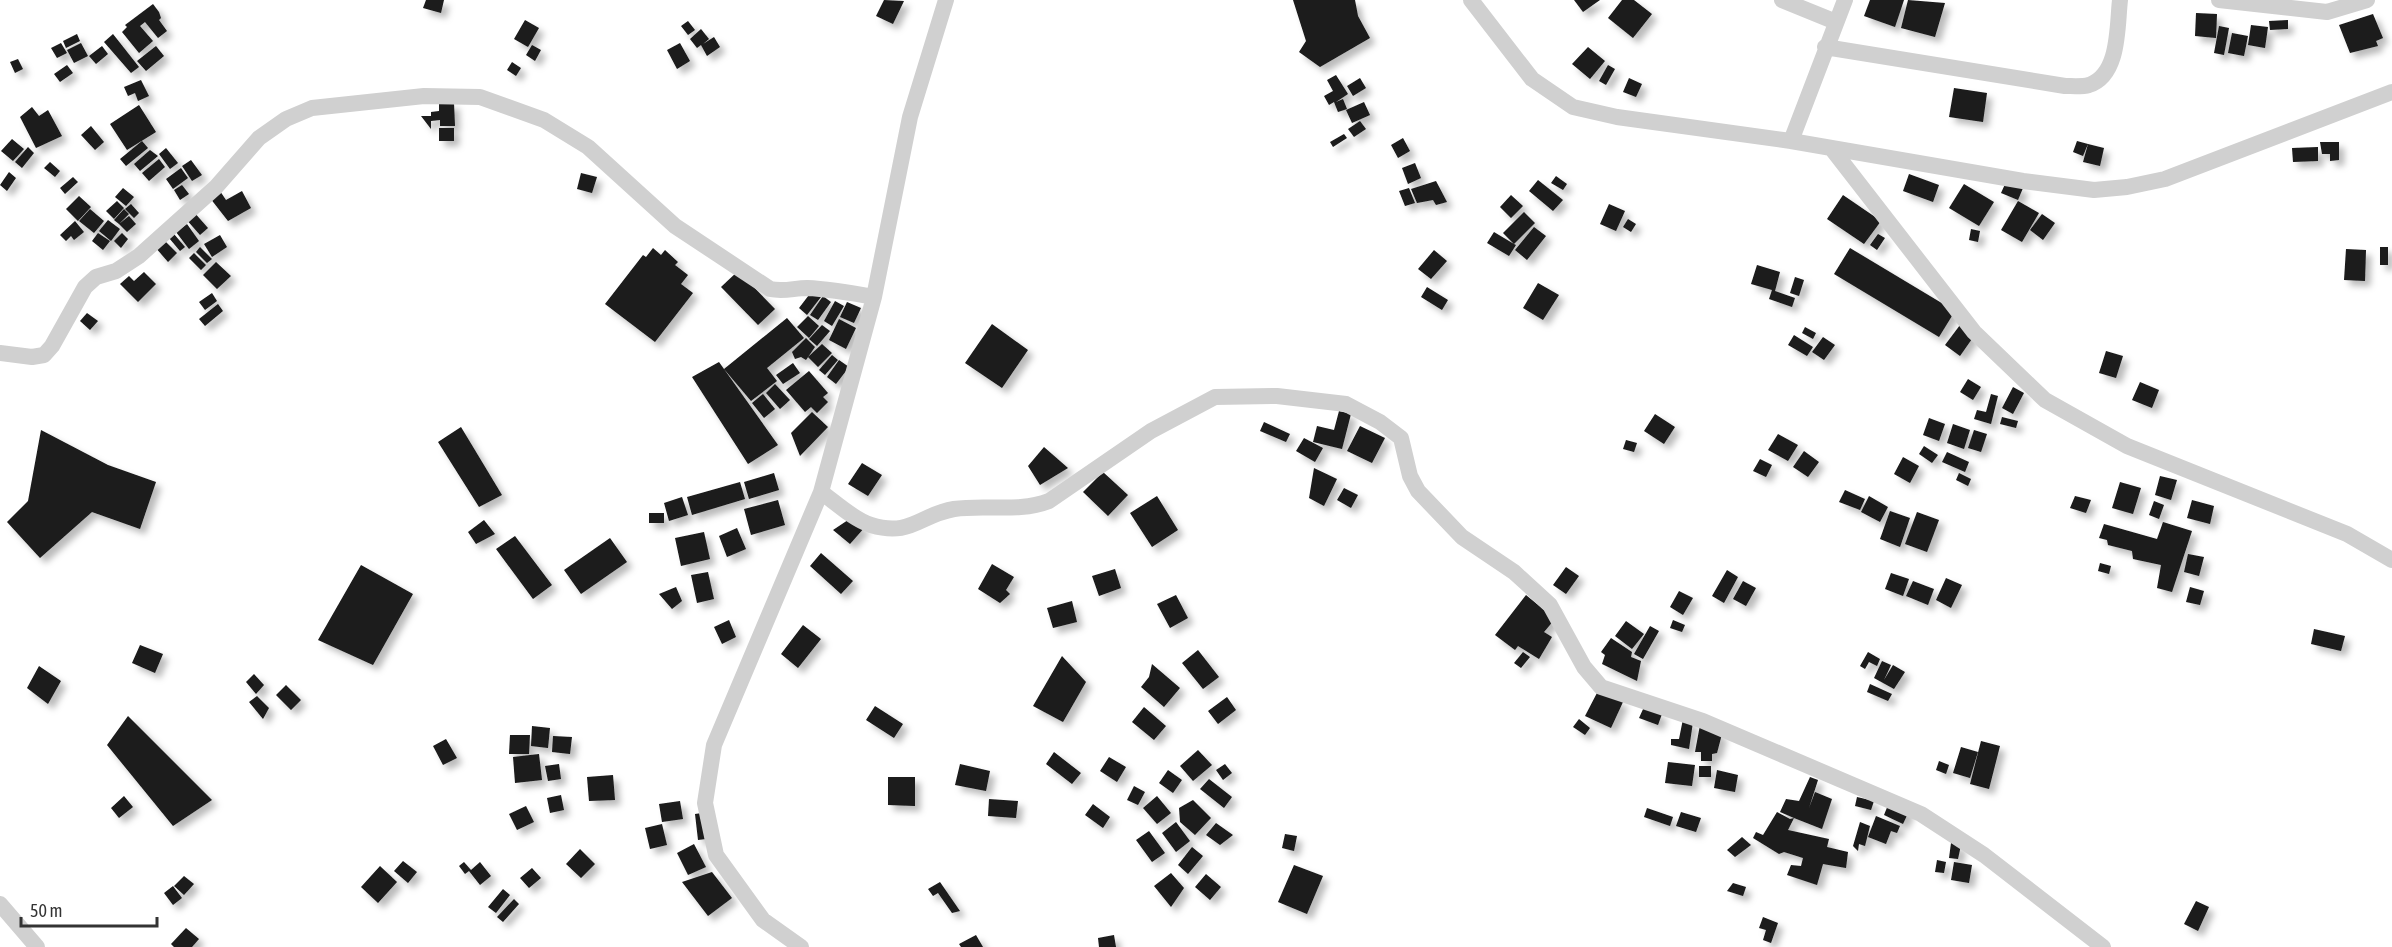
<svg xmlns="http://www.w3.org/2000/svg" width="2392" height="947" font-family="'Asap Condensed',sans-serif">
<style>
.building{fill:#1a1a1a;filter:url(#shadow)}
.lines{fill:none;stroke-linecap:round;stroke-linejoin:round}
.street{stroke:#d0d0d0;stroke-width:16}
</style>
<defs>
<filter id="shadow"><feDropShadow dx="5.5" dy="5.5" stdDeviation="3" flood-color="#0004"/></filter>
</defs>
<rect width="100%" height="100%" fill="#fff"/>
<path class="building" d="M426,0H444L441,13L423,8Z
M884,0L904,1L893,24L876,16Z
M1293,0H1355L1358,16L1370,38L1320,67L1299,52L1306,41Z
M1574,0H1600L1583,12Z
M1622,0H1634L1652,14L1633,38L1608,18Z
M1870,0H1904L1895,27L1864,16Z
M1908,0L1945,3L1935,37L1901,28Z
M153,4L159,12L161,18L159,20L167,31L158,38L145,22L140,26L153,41L139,53L122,32L127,27L125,25Z
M2196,13L2217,14L2216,38L2195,36Z
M2373,14L2383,38L2376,41L2378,46L2350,53L2339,25Z
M525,20L539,28L528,47L514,39Z
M2288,20V29L2270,30L2269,21Z
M688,21L695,30L688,35L681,26Z
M2251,25L2268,27L2265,48L2248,45Z
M2219,26L2229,28L2224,55L2214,53Z
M701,29L709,39L703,44L714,37L720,47L707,56L701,45L697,48L690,39Z
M2232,33L2248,36L2244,56L2228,53Z
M77,34L80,41L66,48L63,41Z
M113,34L139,67L131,73L104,42Z
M61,43L67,53L57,58L51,48Z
M81,43L88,56L74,63L67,50Z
M680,43L690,61L677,69L667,50Z
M532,45L541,50L535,61L526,55Z
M102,46L108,54L96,64L89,56Z
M156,46L164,56L146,71L137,61Z
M1588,47L1605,61L1590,79L1572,64Z
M18,59L23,69L15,73L10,62Z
M512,62L521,68L516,76L507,70Z
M67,65L73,73L60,82L54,74Z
M1608,65L1615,69L1606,85L1599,81Z
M1336,75L1348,94L1336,102L1343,99L1347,109L1338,112L1334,102L1329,105L1324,96L1333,91L1327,80Z
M1360,78L1366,88L1353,96L1347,86Z
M1629,78L1642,84L1636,97L1623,92Z
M141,80L149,96L138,101L135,93L128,96L124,87Z
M1954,88L1987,93L1983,122L1949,117Z
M1364,102L1370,115L1352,123L1346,110Z
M454,103L455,126H440V120L431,121V129L421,116H431V112L439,111V104Z
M139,105L156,132L127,150L110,124Z
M32,107L39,116L48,110L62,136L36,148L20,117Z
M1360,121L1366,129L1354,137L1348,129Z
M91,126L104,142L95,150L81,135Z
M439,128H454V141H439Z
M1344,134L1347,138L1333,147L1330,142Z
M1403,138L1410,151L1398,158L1391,145Z
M12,139L24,149L13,161L1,151Z
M142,141L148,148L126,166L120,159Z
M2077,141L2088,144L2083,156L2073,152Z
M2320,142H2339V160L2330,161V154H2322Z
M2088,144L2104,148L2100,166L2083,162Z
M28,147L34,153L22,168L15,162Z
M2318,147V161L2293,162L2292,148Z
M166,148L178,163L170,169L159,154Z
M150,150L158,156L140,171L134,164Z
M159,159L165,167L149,181L142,173Z
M191,160L202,175L192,181L182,166Z
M50,162L60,171L55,177L44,168Z
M1415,163L1421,178L1408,184L1402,168Z
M181,168L188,178L173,189L166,179Z
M9,172L16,178L7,191L0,185Z
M581,173L597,177L592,193L577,189Z
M1909,174L1939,185L1933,202L1903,191Z
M1556,176L1567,184L1563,190L1551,183Z
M73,177L78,182L65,194L60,188Z
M1538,180L1563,200L1553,211L1529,191Z
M1436,181L1447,202L1436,205L1433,200L1417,203L1411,189Z
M2006,182L2023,188L2018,200L2001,193Z
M1964,184L1994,202L1979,226L1949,208Z
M182,185L189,194L180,200L174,190Z
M123,188L134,197L126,206L115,197Z
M1409,188L1415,203L1405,206L1399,191Z
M220,191L226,200L242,191L251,208L228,221L210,198Z
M1511,195L1523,206L1511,218L1500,207Z
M1843,195L1881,221L1864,244L1827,219Z
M79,196L91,207L78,221L66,209Z
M117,201L124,208L114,219L106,211Z
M2018,201L2039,213L2022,242L2001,230Z
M131,204L139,213L134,218L125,209Z
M1609,204L1625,211L1616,231L1600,224Z
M90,209L104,221L94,233L79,221Z
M124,209L129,214L119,224L114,220Z
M193,211L208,228L200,235L185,218Z
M1524,212L1535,223L1514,244L1516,245L1509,256L1487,243L1494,232L1514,244L1503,233Z
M2042,214L2055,223L2043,240L2030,230Z
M129,216L136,224L127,232L119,224Z
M1628,219L1636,224L1631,232L1623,227Z
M108,220L120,229L111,241L99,231Z
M75,221L84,232L74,240L71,236L66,241L60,235Z
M187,224L199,241L189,249L176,232Z
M1534,227L1546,236L1527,260L1515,250Z
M1971,229L1980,231L1978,242L1969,240Z
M98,233L110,241L103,250L92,241Z
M122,233L128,239L121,248L114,241Z
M174,234L185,247L180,251L169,238Z
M1878,234L1885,238L1877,250L1870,245Z
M220,235L227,247L212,257L204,244Z
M163,239L177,253L168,262L155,247Z
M200,247L212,259L207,263L196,252Z
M2380,247H2388V265H2380Z
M653,248L661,255L665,250L678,262L675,265L688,275L681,284L693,293L655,342L605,304L643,255L646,257Z
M1850,248L1955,311L1939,337L1834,274Z
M2346,249L2366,250L2365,281L2344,280Z
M1434,250L1447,261L1431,279L1418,269Z
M194,253L206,265L201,270L189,258Z
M216,262L231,276L217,289L203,275Z
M1757,265L1780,272L1775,291L1795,298L1792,307L1769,299L1772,290L1751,284Z
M738,271L775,309L758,325L721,287Z
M144,272L156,284L138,302L120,284L129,276L134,281Z
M1795,277L1804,280L1799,296L1790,293Z
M1538,283L1559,295L1543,320L1523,308Z
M1427,287L1448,300L1442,310L1421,297Z
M812,291L821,297L807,315L799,308Z
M212,293L217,301L205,310L199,302Z
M823,296L831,302L818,320L810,315Z
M835,301L844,306L832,326L824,321Z
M847,302L861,308L854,323L840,317Z
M218,304L223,311L205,326L199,319Z
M87,313L98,321L90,330L80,321Z
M808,316L819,326L809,338L797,327Z
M787,318L804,338L767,368L777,381L751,401L724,369Z
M839,319L856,328L846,349L829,340Z
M992,324L1028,350L1002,388L965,363Z
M822,325L830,331L817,346L809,339Z
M1960,325L1974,336L1960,356L1945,345Z
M1805,327L1816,333L1813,339L1802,333Z
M1794,335L1813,347L1807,356L1788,345Z
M1823,337L1835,345L1824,360L1812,352Z
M806,338L815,347L806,360L801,357L795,359L792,352Z
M822,344L832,353L818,367L808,357Z
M2106,351L2123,356L2116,378L2099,373Z
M832,355L838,360L825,375L819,370Z
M839,360L849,367L836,384L827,377Z
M719,362L778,445L748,464L692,377Z
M793,363L800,373L783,384L776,375Z
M809,371L828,393L823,397L828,402L817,413L811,407L805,412L786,390Z
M1968,379L1981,387L1973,400L1960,392Z
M2140,382L2159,390L2152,408L2132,400Z
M775,384L790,400L780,409L766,393Z
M2013,387L2024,393L2013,414L2002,408Z
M763,394L775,409L764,418L752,403Z
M1991,394L1998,396L1991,424L1974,419L1977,410L1986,412Z
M1339,411L1351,414L1342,449L1313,442L1317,426L1334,430Z
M812,412L828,427L800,456L791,433Z
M1655,414L1675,427L1664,444L1644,431Z
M2002,417L2018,421L2016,428L2000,424Z
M1929,418L1945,424L1939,441L1923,435Z
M1264,422L1290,434L1286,442L1260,431Z
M1953,424L1970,430L1964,449L1947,443Z
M1360,426L1385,438L1372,463L1347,451Z
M461,427L502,495L479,507L438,442Z
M41,430L108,465L156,482L140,529L92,512L40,558L7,522L28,501Z
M1974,430L1987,434L1981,452L1968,448Z
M1778,434L1798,445L1788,461L1768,450Z
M1304,438L1323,448L1315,462L1296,451Z
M1626,440L1637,443L1634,452L1623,449Z
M1924,446L1938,455L1932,463L1919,454Z
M1044,447L1068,468L1040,485L1028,466Z
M1804,451L1819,462L1808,477L1793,467Z
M1947,452L1969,462L1965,472L1942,462Z
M1903,457L1919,466L1910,483L1894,474Z
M1760,459L1772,465L1766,477L1753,471Z
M862,463L882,475L868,496L848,484Z
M1314,468L1337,479L1324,506L1309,498Z
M1103,472L1128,495L1108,516L1083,492Z
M774,473L779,490L749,499L744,482Z
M1959,473L1971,479L1968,486L1956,480Z
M2160,476L2177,480L2171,500L2155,495Z
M740,482L745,499L692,515L687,497Z
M2120,482L2141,488L2133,514L2112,508Z
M1344,488L1358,495L1351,508L1337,500Z
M1845,490L1865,499L1860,510L1839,502Z
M1157,496L1178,530L1152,547L1130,513Z
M1869,496L1888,507L1880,522L1861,512Z
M2075,496L2091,500L2086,513L2070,508Z
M682,497L688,515L669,521L664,503Z
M778,500L785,525L751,535L744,509Z
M2192,500L2214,506L2210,524L2187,518Z
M2154,501L2164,505L2159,519L2149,515Z
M1890,511L1910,518L1900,547L1880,539Z
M1917,512L1939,520L1927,552L1905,544Z
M649,513H664V523H649Z
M484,520L495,534L476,544L468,532Z
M848,520L865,527L850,544L833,530Z
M2163,522L2192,531L2172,592L2157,588L2161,565L2133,559L2132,551L2108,545L2107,540L2099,538L2104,524L2157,539Z
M737,528L746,549L727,557L719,536Z
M704,532L710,559L681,566L675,538Z
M515,536L552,585L533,599L496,549Z
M610,538L627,562L581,594L564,570Z
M821,553L853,581L841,594L810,566Z
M2188,554L2204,557L2199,576L2184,572Z
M2100,563L2111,566L2109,574L2098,571Z
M992,564L1014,577L1006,590L1010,594L1000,603L978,589Z
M361,565L413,594L373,665L318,640Z
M1566,567L1579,576L1566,594L1553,585Z
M1115,569L1121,588L1099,596L1092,576Z
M1727,570L1738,577L1724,603L1712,596Z
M708,572L714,599L697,603L691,575Z
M1891,573L1909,579L1903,596L1885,589Z
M1946,578L1962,585L1951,608L1936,600Z
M1743,581L1756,588L1746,606L1733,599Z
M1913,581L1934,589L1928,605L1906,596Z
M676,587L682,601L672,609L659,594Z
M2190,587L2204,591L2200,605L2186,602Z
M1679,591L1693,598L1683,615L1670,607Z
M1176,595L1188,618L1170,628L1157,604Z
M1526,595L1555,619L1544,632L1552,637L1539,659L1518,646L1515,650L1495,635Z
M1072,601L1077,622L1053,628L1047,608Z
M729,620L736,637L722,644L714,627Z
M1673,620L1685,625L1682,632L1670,628Z
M1626,621L1644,634L1632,649L1615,636Z
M803,625L821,639L798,668L781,654Z
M1650,626L1659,631L1643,659L1634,654Z
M2314,629L2345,636L2341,651L2311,644Z
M1611,638L1632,652L1631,657L1641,661L1637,681L1602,664L1605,655L1601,652Z
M140,645L163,654L155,673L132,663Z
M1198,650L1219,677L1203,689L1182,663Z
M1523,652L1530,657L1521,668L1514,663Z
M1868,652L1880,659L1877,666L1869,662L1865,669L1860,666Z
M1062,656L1086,682L1063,722L1033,706Z
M1882,661L1891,665L1884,680L1893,665L1905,672L1894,689L1874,678Z
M1152,664L1180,688L1164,707L1141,687L1149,677Z
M39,666L61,681L48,704L27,688Z
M254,674L264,685L256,694L246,682Z
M1870,684L1892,694L1888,701L1867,692Z
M286,685L301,700L291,710L276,695Z
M1598,691L1623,702L1611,728L1585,716Z
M257,696L269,708L263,719L249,702Z
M1227,697L1236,710L1218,724L1208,711Z
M875,706L903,724L894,738L866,720Z
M1144,707L1166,726L1154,740L1132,722Z
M1644,707L1662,714L1658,725L1639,718Z
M128,716L212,800L173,826L107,745Z
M1579,719L1590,728L1585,735L1573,727Z
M1683,719L1693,722L1689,749L1671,745V739H1679Z
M1700,725L1722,734L1717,753L1712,754V761H1701V752H1695Z
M532,726L550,728L548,748L531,746Z
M510,735H530L529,754H509Z
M553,736L572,737L570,754L552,752Z
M446,739L457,758L443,765L433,746Z
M1981,741L2000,746L1989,789L1970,784Z
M1961,747L1978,752L1970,778L1953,773Z
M1198,750L1212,765L1193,781L1180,766Z
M1054,752L1081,773L1072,784L1046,764Z
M539,754L542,780L515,783L513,757Z
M1109,757L1126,767L1117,782L1100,771Z
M1939,761L1949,765L1946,774L1936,770Z
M1668,762L1695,765L1692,786L1665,783Z
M559,764L561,779L548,781L545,766Z
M960,764L990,771L986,791L955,785Z
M1225,764L1232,773L1223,780L1216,770Z
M1699,766H1711V777H1699Z
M1168,770L1182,780L1173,793L1159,783Z
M1717,770L1738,775L1735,792L1714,788Z
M613,775L615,800L589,801L587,777Z
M888,777H915V806L888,805Z
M1810,777L1818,780L1809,808L1815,792L1832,799L1822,829L1794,818L1788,830L1829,839L1827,847L1848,852L1846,868L1823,864L1817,885L1787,875L1791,865L1801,866L1803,858L1784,852L1779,854L1753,838L1756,832L1763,835L1777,812L1790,819L1794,818L1780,812L1786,799L1799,801Z
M1209,779L1232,797L1224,808L1200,789Z
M1134,786L1145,792L1138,805L1127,800Z
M561,795L564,810L550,813L547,798Z
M124,796L133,807L119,818L111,808Z
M1157,796L1171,813L1157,824L1143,808Z
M1857,797L1874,801L1871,810L1855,806Z
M989,799L1018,801L1016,818L988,816Z
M1193,800L1211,818L1195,835L1180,822L1179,808Z
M1890,800L1909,811L1903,824L1884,815Z
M680,801L683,819L662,822L659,804Z
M1093,804L1110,817L1103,828L1085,815Z
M526,806L534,822L517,830L509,814Z
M1647,808L1673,817L1670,826L1644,817Z
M1681,812L1701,818L1696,832L1676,826Z
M702,813L706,839L698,840L695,814Z
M1876,816L1900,826L1897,833L1891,831L1886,844L1868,837Z
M1176,822L1190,841L1176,852L1162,833Z
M1860,822L1870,826L1865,846L1859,844L1858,851L1853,846Z
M1216,823L1233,835L1220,845L1206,835Z
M662,824L667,845L650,849L645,828Z
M1149,831L1165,853L1152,862L1136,840Z
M1285,834L1297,836L1294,851L1282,848Z
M1742,837L1751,845L1735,857L1727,850Z
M1951,843L1961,845L1958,859L1949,858Z
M694,844L706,867L688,875L677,853Z
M1192,847L1203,856L1188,874L1178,865Z
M580,849L595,864L581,878L566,864Z
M1937,860L1946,862L1944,873L1935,872Z
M403,861L417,872L408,883L394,871Z
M464,862L471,870L480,862L491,876L480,885L469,871L465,874L459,866Z
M1954,862L1972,865L1969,883L1951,880Z
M1294,865L1323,876L1307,914L1278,902Z
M380,866L397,882L378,903L361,887Z
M532,868L541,878L529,888L520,878Z
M712,872L732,898L708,916L682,882Z
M1171,873L1184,888L1171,907L1154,886Z
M1206,874L1221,887L1210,900L1195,887Z
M184,876L194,884L184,895L174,886Z
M940,882L960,911L952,913L938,893L933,896L928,889Z
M1733,883L1746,887L1743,896L1727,891Z
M173,886L182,898L173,905L164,893Z
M503,889L510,895L496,913L488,907Z
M514,899L519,904L503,922L497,917Z
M2196,901L2209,907L2198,931L2184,924Z
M1763,917L1778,923L1771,943L1763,940L1766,930L1759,928Z
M186,928L199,939L192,947H174L171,944Z
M976,935L983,947H961L959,944Z
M1114,935L1116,947H1099L1098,938Z"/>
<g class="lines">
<path class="street" d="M1471,0L1532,79L1573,107L1617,117L1791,141L2023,181L2094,190L2127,187L2165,179L2392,92
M1782,0L1836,22
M2219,0L2327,12L2367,0
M1825,47L2065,86C2072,86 2082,87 2089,85C2120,75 2117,25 2120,0
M1791,141L1845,0
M1832,149L1974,332L2045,400L2127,446L2347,534L2392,560
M0,353L32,357L44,355L52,346L85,287L96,277L116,271L139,256L216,187L259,138L286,119L312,108L424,96L480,97L544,120L588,147L675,226L770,289C784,292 794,288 807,288C830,289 852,293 874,297
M821,492C835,502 854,520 871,525C911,537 919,515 954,509C986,504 1018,513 1049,501L1151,431L1215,397L1277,396L1346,404L1380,422L1401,438L1410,476L1418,491L1462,537L1514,572L1550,605L1584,667L1601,687L1703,721L1921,814L1984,855L2103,947
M0,904L37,947
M801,947L763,920L716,855L705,803L714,745L821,492L874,297L910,117L946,0"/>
</g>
<path d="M21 917v9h136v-9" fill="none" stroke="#333333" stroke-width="3"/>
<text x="30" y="917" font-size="18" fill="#333333" stroke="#ffffff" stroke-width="4.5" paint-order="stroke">50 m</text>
</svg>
